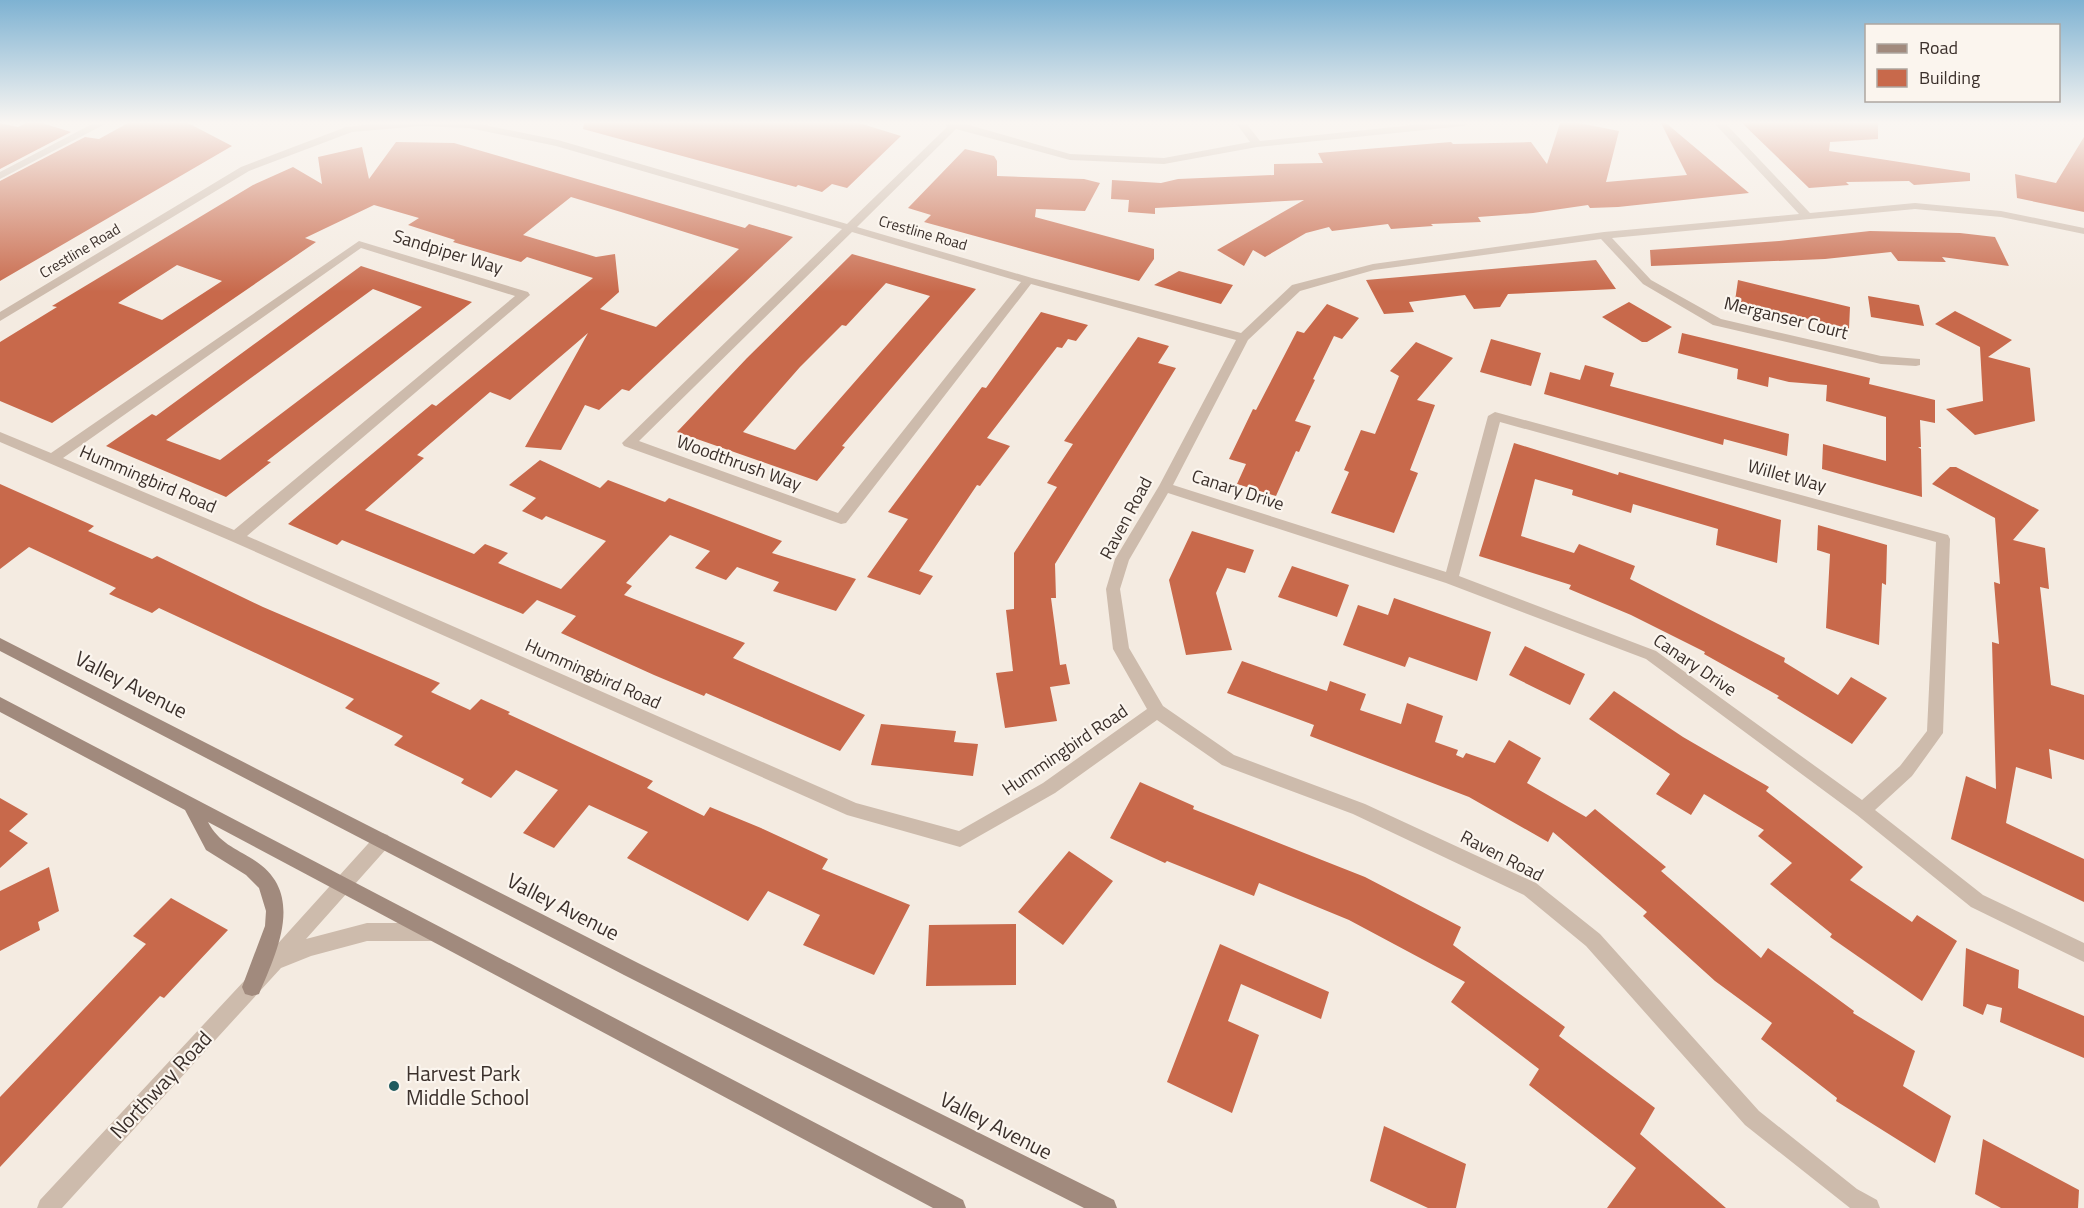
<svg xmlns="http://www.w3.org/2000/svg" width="2084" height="1208" font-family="'Titillium Web',sans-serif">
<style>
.building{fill:#c8694b;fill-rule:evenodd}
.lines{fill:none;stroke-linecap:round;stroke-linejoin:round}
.street{fill:#cdbbac;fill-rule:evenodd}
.secondary{fill:#a18a7d;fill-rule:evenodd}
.poi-dot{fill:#1f5a5e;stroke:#fbf5ee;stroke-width:2}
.labels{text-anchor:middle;stroke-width:4.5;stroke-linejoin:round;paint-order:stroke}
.far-street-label{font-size:15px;fill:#3b302b;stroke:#fbf5ee}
.street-label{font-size:18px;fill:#3b302b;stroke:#fbf5ee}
.near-street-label{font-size:21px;fill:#3b302b;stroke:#fbf5ee}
.near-poi-label{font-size:21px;fill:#3b302b;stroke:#fbf5ee;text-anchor:start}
</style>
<rect width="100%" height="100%" fill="#f4ebe1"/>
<path class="building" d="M0,123L18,127L26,123H42L71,132L0,169Z
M128,123H188L232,146L0,281V181L85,137L99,139Z
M584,123H859L901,136L847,188L832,184L822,192L798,185L796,187L583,129Z
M1560,123H1579L1619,131L1606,182L1687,175L1661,123H1666L1749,193L1618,207L1590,208L1588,205L1533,213L1478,217L1481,222L1431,224L1433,226L1391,229L1388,224L1332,231L1329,227L1306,233L1265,257L1253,250L1244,266L1217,250L1304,200L1155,208V214L1128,212L1129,200L1111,199L1112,180L1161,183L1178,179L1274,175V164L1323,163L1318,153L1451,142L1453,144L1531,142L1547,164Z
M1742,123H1878V139L1830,142L1829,151L1970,173V181L1914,185L1909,181L1846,182L1849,185L1809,188Z
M2084,137V212L2017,198L2015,174L2056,183Z
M396,142L454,143L745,228L749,224L793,237L629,391L622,389L599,410L585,405L561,450L525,447L588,333L510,400L490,392L417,455L424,458L365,510L474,554L485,544L508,553L498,563L561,589L606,541L546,516L542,520L522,511L536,498L509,485L540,460L600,488L608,480L665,502L669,498L782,541L772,553L856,579L836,611L773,591L779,582L737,567L726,580L695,568L710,551L670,535L626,583L632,586L624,595L745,643L733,658L865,715L840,751L706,693L704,696L654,675L561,633L576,616L537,600L523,614L342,540L337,545L288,524L432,404L436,406L593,278L527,257L521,262L453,242L455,240L408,225L419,218L374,205L305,238L316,242L52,423L0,401V342L57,307L52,306L253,185L293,167L322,184L318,157L362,147L369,179ZM571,197L621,212L739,249L656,327L600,309L619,292L615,254L596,257L523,235ZM177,265L222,281L162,320L118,303Z
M965,149L994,156L997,161V176L1084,179L1100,183L1085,211L1036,209L1035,217L1154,249V259L1139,281L924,222L931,215L908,208Z
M1870,231L1960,233L1995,237L2009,266L1942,257L1946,262L1898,261L1891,252L1825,259L1651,266L1650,250L1779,241Z
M852,254L976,289L842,446L845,447L817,481L677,432L747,358ZM886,283L930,296L795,450L743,432L800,367L842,325L846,326Z
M1596,260L1616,289L1508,294L1500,307L1474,309L1465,295L1409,302L1414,312L1384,314L1366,280Z
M361,266L472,302L267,461L271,462L226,497L106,446L152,414L156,416ZM373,289L422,307L220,460L166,440Z
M1179,271L1233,285L1221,304L1154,285Z
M1738,280L1850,307L1849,329L1735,301Z
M1868,296L1919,305L1924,326L1871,317Z
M1629,302L1672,327L1647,342H1642L1602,317Z
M1327,304L1359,318L1342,339L1334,336L1313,379L1315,380L1295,421L1311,426L1299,452L1296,451L1276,496L1237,484L1246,464L1229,459L1253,409L1256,410L1297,331L1304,333Z
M1955,311L2012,340L1988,357L2030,368L2035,421L1975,435L1946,409L1983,401L1980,347L1935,324Z
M1041,312L1088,325L1076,341L1068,339L1062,348L1057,347L987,438L1010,446L980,486L977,485L919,571L933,576L920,595L867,577L908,519L888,512L982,387L986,388Z
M1682,333L1870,378L1869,384L1935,400V423L1920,420L1921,447H1918L1921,449L1922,497L1822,469L1823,444L1886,461V417L1826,401L1827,385L1789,382L1769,377L1768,387L1737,379L1738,369L1678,353Z
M1138,337L1169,346L1158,363L1176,368L1055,564L1056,598H1051L1060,665L1066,664L1070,684L1050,687L1057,721L1005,728L996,673L1013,671L1006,610L1014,609V553L1057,487L1047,483L1073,444L1064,441Z
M1491,339L1541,353L1531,386L1480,372Z
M1416,342L1453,358L1417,400L1435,405L1410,470L1418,473L1394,533L1331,513L1349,472L1344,470L1361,430L1375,434L1399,376L1390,371Z
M1585,365L1614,373L1610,386L1789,434L1787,456L1724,439L1723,445L1544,394L1550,372L1580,380Z
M1514,443L1618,475L1619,472L1781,520L1777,563L1716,545L1718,529L1633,504L1631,513L1572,495L1573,490L1535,479L1521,536L1574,553L1579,544L1635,566L1630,579L1785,658L1784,662L1838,695L1851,677L1887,698L1852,744L1777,698L1779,696L1704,654L1705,652L1631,615L1569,589L1571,585L1479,556Z
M1950,467H1956L2039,510L2013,540L2045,548L2049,589L2040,587L2051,685L2084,695V760L2049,749L2052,779L2016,767L2006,823L2084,859V902L1951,839L1966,776L1996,789L1992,642L1999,644L1994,582L2000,584L1995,518L1932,484Z
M0,484L94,526L88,531L152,559L157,556L263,607L440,683L431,692L470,710L481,699L510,712L508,714L653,781L647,788L704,816L710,807L761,828L828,859L822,869L910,905L874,975L803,945L820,915L768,891L748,921L627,858L648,832L589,805L554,848L523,833L558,790L516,770L491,798L461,783L464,779L394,745L403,736L345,708L354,699L159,608L152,613L109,594L116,588L29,547L0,569Z
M1818,525L1887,545L1886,585L1882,583L1879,645L1826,628L1830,554L1817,550Z
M1192,531L1254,550L1245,573L1227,568L1216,593L1232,650L1186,655L1169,580Z
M1292,566L1349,585L1337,617L1278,597Z
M1394,598L1491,632L1477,681L1409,657L1405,667L1343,645L1358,605L1388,615Z
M1525,646L1585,674L1570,705L1509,675Z
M1242,661L1327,691L1330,681L1366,694L1360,710L1401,724L1407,703L1443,716L1435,742L1458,750L1456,755L1463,758L1466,753L1495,763L1509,740L1541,758L1527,783L1586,817L1595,809L1666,867L1661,871L1761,958L1768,948L1854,1011L1853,1013L1915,1051L1903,1086L1951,1116L1935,1163L1836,1101L1837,1098L1761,1039L1772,1023L1715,981L1643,916L1647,912L1553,832L1548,842L1469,797L1310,736L1314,725L1227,693Z
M1614,691L1683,737L1769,787L1766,791L1863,867L1850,880L1912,922L1917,915L1957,941L1922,1001L1830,937L1832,934L1770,884L1792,863L1758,836L1764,830L1704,794L1691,815L1656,794L1670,774L1589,719Z
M881,724L956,731L954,742L978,744L973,776L871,765Z
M1140,782L1194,806L1193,809L1365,877L1461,927L1453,945L1565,1027L1559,1036L1655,1108L1640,1134L1726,1208H1607L1636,1168L1529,1085L1539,1069L1451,1002L1465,982L1349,920L1259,883L1254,896L1167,861L1165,863L1110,838Z
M0,798L28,814L9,831L28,843L0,868Z
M1069,851L1113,881L1063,945L1018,912Z
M49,867L59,911L38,922L40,930L0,951V891Z
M171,898L228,930L164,998L160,996L0,1167V1097L146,944L133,936Z
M1016,924V985L926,986L929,925Z
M1220,944L1329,992L1321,1019L1241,984L1228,1021L1259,1035L1232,1113L1167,1082Z
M1966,948L2019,970L2018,988L2084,1016V1058L2000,1022L2002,1008L1987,1004L1983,1015L1963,1006Z
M1384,1126L1466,1164L1456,1208H1428L1370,1181Z
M1983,1139L2079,1190L2078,1208H2001L1975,1194Z"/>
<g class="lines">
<path class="street" d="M94,123H107L0,179V172Z
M383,123H475L558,140L847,224L947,127L944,123H962L1070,154L1164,158L1250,142L1236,123H1246L1260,141L1432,123H1469L1464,126L1257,147L1164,164L1070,160L956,129L857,227L1032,278L1241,333L1292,285L1373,264L1604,232L1799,214L1714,123H1725L1810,213L1915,203L2001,211L2084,228V234L2001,217L1915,209L1612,238L1651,280L1721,319L1881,356L1920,359V365L1916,366L1881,364L1713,325L1643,284L1601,239L1374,270L1300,291L1248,340L1173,485L1446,572L1488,416L1495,412L1948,535L1950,539L1943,733L1912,776L1875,810L1983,895L2084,943V962L1971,907L1857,815L1646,659L1446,583L1168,493L1129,560L1120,589L1129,648L1163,706L1234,755L1365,804L1536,883L1600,934L1759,1111L1857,1189L1877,1200L1880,1208H1850L1745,1125L1586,946L1524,895L1353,814L1222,765L1157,720L1055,793L960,847L847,815L231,541L0,442V432L51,453L359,241L528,292L530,295L247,536L856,803L959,831L1043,783L1147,709L1113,649L1106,589L1115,559L1159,486L1236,340L1031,284L846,523L841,524L624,446L622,443L842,229L556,146L469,128L421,126L352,132L249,171L0,321V312L241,167L346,127ZM852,232L1021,282L838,513L639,441ZM361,248L515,296L234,530L63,458ZM1500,422L1936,542L1927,731L1900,766L1862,800L1656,651L1459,576Z
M382,833L388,835L391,841L388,847L306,939L367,923H430L437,926L439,932L437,938L430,941H367L311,956L281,968L62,1208H37L40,1200L245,980L376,835Z"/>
<path class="secondary" d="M0,638L638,963L1114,1200L1117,1208H1084L624,975L0,651Z
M0,697L963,1200L966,1208H933L208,822C219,843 235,848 254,860C306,893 277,951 259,994L252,996L245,994L242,987L265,926L266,911L259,888L246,875L206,850L185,810L0,712Z"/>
</g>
<linearGradient id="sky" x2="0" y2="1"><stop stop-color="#7eb2d2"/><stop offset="0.42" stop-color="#faf6f2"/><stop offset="1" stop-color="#faf6f2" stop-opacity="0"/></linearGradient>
<rect width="2084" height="292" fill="url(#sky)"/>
<circle class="poi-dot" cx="394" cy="1086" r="6"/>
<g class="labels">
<g class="far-street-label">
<text transform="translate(923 233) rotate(16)" y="5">Crestline Road</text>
<text transform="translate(80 251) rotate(-31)" y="5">Crestline Road</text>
</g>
<g class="street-label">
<text transform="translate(448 252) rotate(17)" y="6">Sandpiper Way</text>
<text transform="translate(1786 318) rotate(14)" y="6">Merganser Court</text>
<text transform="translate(739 463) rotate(20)" y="6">Woodthrush Way</text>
<text transform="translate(1787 476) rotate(15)" y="6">Willet Way</text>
<text transform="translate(148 479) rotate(23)" y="6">Hummingbird Road</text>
<text transform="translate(1238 490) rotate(18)" y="6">Canary Drive</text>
<text transform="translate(1126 518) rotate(-62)" y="6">Raven Road</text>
<text transform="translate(1695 665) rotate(34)" y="6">Canary Drive</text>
<text transform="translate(593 674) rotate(24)" y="6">Hummingbird Road</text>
<text transform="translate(1065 750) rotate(-34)" y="6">Hummingbird Road</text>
<text transform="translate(1502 856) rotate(27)" y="6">Raven Road</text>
</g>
<g class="near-street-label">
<text transform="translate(131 685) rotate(27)" y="7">Valley Avenue</text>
<text transform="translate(563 907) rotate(27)" y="7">Valley Avenue</text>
<text transform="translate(161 1085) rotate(-47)" y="7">Northway Road</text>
<text transform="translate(996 1126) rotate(27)" y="7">Valley Avenue</text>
</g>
<g class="near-poi-label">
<text x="406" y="1081">Harvest Park<tspan x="406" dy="24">Middle School</tspan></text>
</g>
</g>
<rect x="1865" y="24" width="195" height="78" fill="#fbf5ee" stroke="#aea6a0" stroke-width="1.5"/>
<rect x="1877" y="44" width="30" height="9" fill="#a18a7d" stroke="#aea6a0" stroke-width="1.5"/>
<text x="1919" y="54" font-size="18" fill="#3b302b">Road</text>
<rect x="1877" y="69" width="30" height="18" fill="#c8694b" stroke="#aea6a0" stroke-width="1.5"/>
<text x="1919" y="84" font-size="18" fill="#3b302b">Building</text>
</svg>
